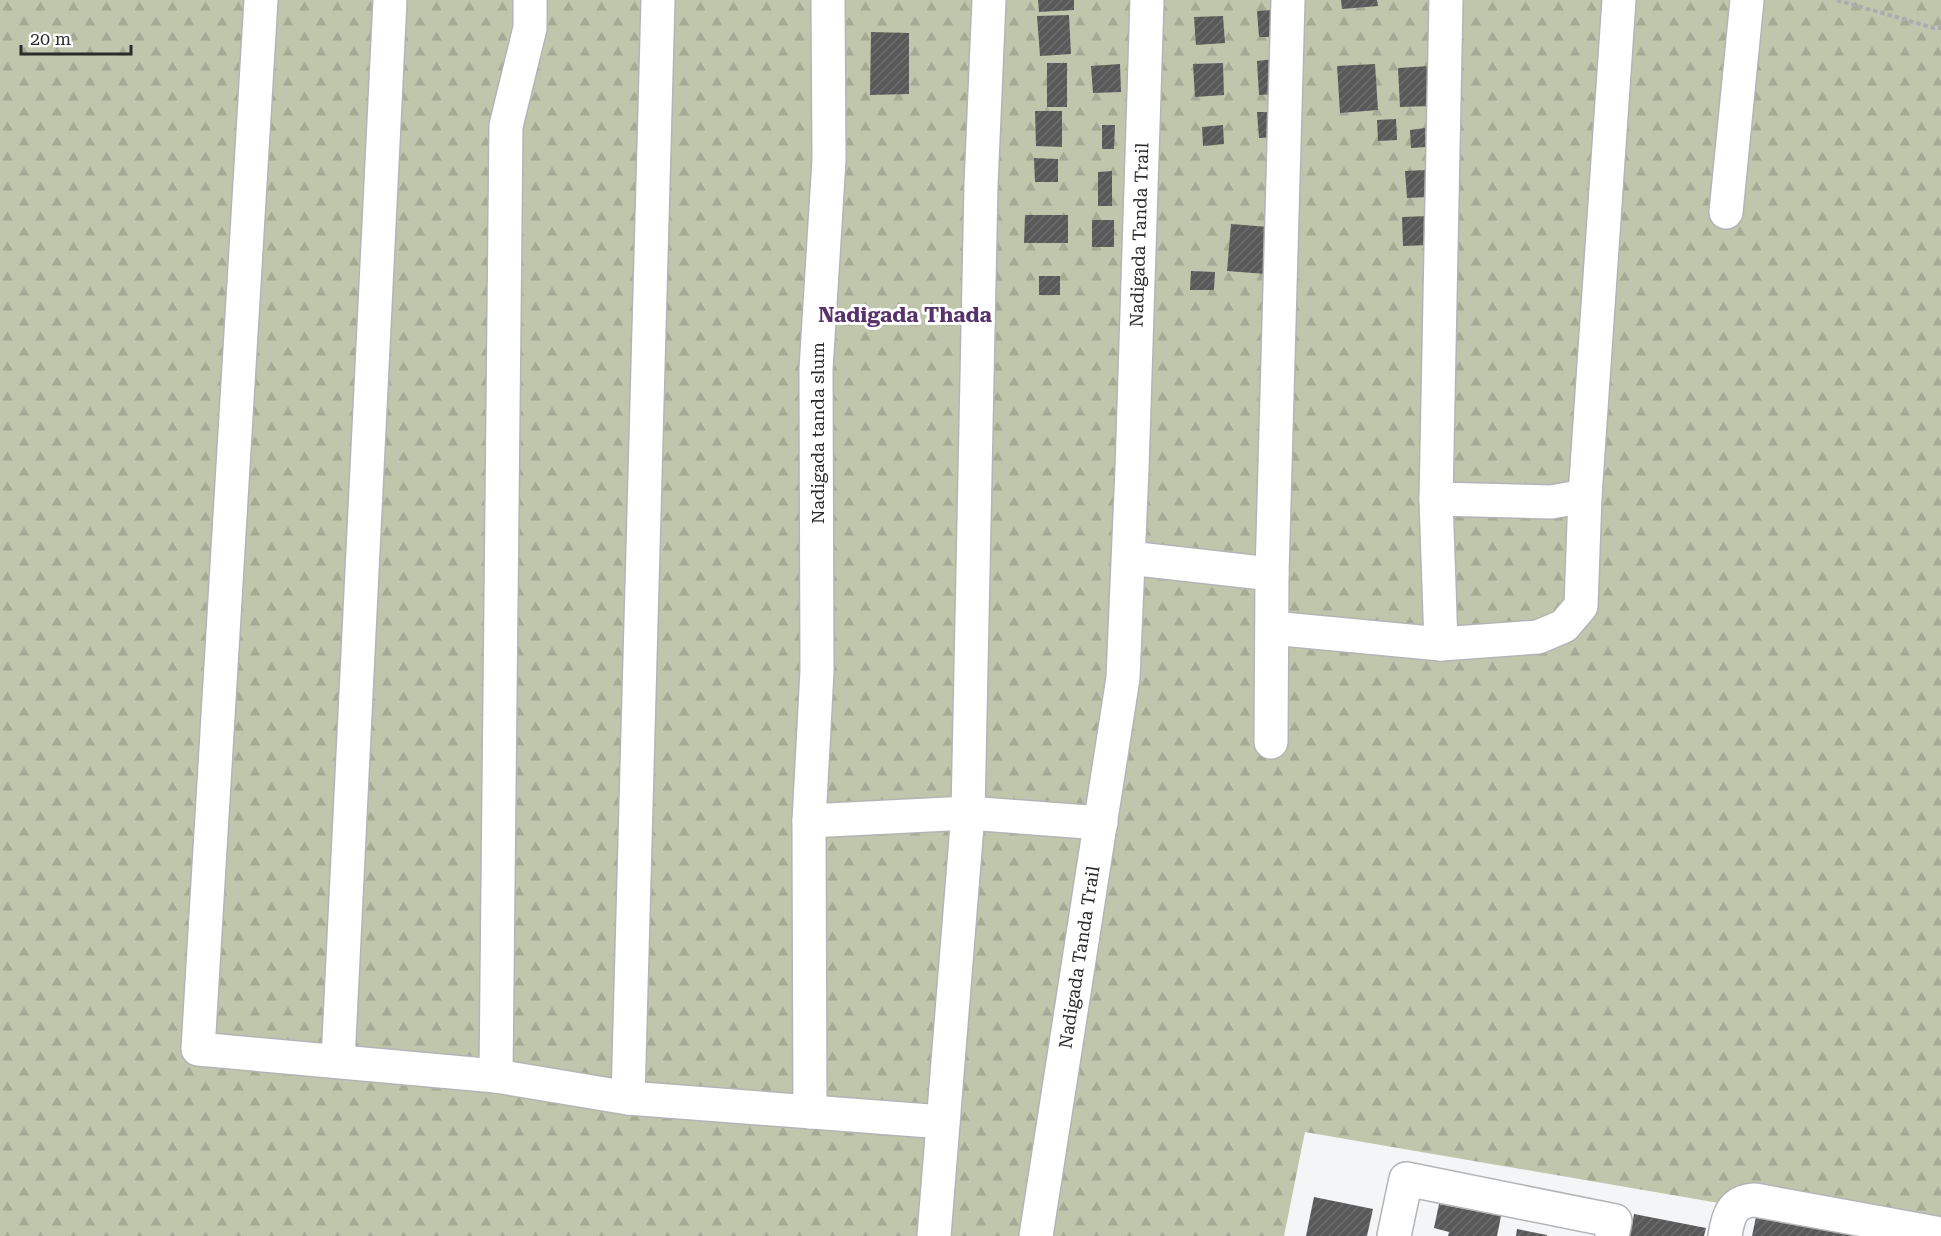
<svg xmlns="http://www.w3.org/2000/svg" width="1941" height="1236" font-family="'Roboto Serif',serif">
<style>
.forest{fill:url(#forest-firs)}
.building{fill:url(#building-hatch)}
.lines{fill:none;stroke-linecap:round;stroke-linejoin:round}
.street-casing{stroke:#b3b4b6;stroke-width:36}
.path{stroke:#acacae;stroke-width:4;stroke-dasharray:4.5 3;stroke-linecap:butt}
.street{stroke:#fff;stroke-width:33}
.labels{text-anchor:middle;stroke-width:6;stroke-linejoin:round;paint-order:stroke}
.street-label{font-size:18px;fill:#2b2b2c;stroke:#fff}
.quarter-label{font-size:21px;font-weight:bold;fill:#58326a;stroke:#fff}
</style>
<defs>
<pattern id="forest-firs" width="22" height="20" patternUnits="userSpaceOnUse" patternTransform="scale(1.5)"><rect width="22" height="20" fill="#c0c6ac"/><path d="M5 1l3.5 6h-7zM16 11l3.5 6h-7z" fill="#a5aa94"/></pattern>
<pattern id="building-hatch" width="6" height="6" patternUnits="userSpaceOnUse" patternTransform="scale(1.5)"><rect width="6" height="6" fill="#59595a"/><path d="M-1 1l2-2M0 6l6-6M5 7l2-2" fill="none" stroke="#6d6d6e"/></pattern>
</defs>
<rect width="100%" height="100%" fill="#f4f5f7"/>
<path class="forest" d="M0,0H1941V1236H1911L1305,1132L1284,1236H0Z"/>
<path class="building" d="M1038,0H1074V10L1039,12Z
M1341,0H1377L1378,6L1342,9Z
M1272,10L1274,37H1259L1257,11Z
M1069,15L1071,54L1040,56L1037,16Z
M1223,16L1225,43L1196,45L1194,17Z
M871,32L909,33V94L870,95Z
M1275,59L1278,94L1259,95L1257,61Z
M1047,63H1067V107H1047Z
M1223,63L1224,95L1195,97L1193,64Z
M1120,64L1121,92L1093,93L1091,66Z
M1375,64L1378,110L1340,113L1337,66Z
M1430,66L1432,106L1400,107L1398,68Z
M1035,111H1062V147L1036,146Z
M1257,112H1275L1277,137L1259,138Z
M1396,119L1397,140L1378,141L1377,120Z
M1102,125H1115L1114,149H1102Z
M1223,125L1224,144L1203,146L1202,127Z
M1425,128L1426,147L1411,148L1410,130Z
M1034,158L1058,159V182H1035Z
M1426,170L1428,197L1407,198L1405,171Z
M1112,171V206H1098V172Z
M1025,215H1068V243H1024Z
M1428,216L1429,245L1403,246L1402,217Z
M1092,220H1114V247H1092Z
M1231,224L1269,227L1266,274L1227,271Z
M1191,271L1215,272L1214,290H1190Z
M1039,276H1060V295H1039Z
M1314,1197L1373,1209L1367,1236H1306Z
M1439,1204L1501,1216L1497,1236H1448L1449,1232L1434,1228Z
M1757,1212L1871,1236H1752Z
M1634,1214L1706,1228L1704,1236H1630Z
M1517,1229L1547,1235V1236H1516Z"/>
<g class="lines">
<defs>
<g id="street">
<path d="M261,0L198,1049L496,1076L628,1098L943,1122"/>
<path d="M828,0L829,160L816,369L817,671L809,821L968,813L1101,823"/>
<path d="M1726,212L1747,0"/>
<path d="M1436,499L1551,502L1585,496L1619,0"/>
<path d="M1129,558L1272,574"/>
<path d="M1272,628L1441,644L1436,499L1446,0"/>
<path d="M1441,644L1538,637L1564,626L1581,606L1585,496"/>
<path d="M1271,742L1272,574L1288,0"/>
<path d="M809,821L810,1112"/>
<path d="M338,1061L390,0"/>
<path d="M496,1076L506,126L530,28V0"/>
<path d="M628,1098L658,0"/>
<path d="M934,1236L968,813L981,185L989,0"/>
<path id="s1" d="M1036,1236L1123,678L1132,469L1147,0"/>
<path d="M1394,1236L1406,1179L1615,1221L1612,1236"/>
<path d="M1725,1236C1728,1216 1732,1201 1755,1200L1941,1234"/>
</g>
</defs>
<use href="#street" class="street-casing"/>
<path class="path" d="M1837,0L1934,28H1941"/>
<use href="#street" class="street"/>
</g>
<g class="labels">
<g class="street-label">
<text dy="6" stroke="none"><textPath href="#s1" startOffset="1008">Nadigada Tanda Trail</textPath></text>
<text transform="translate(818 433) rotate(-90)" y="6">Nadigada tanda slum</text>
<text dy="6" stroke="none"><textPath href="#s1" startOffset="282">Nadigada Tanda Trail</textPath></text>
</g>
<g class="quarter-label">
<text x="905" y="322">Nadigada Thada</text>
</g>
</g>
<path d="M21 45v9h110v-9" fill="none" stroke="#2b2b2c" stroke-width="3"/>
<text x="30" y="45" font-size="18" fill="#2b2b2c" stroke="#ffffff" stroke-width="4.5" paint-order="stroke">20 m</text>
</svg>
